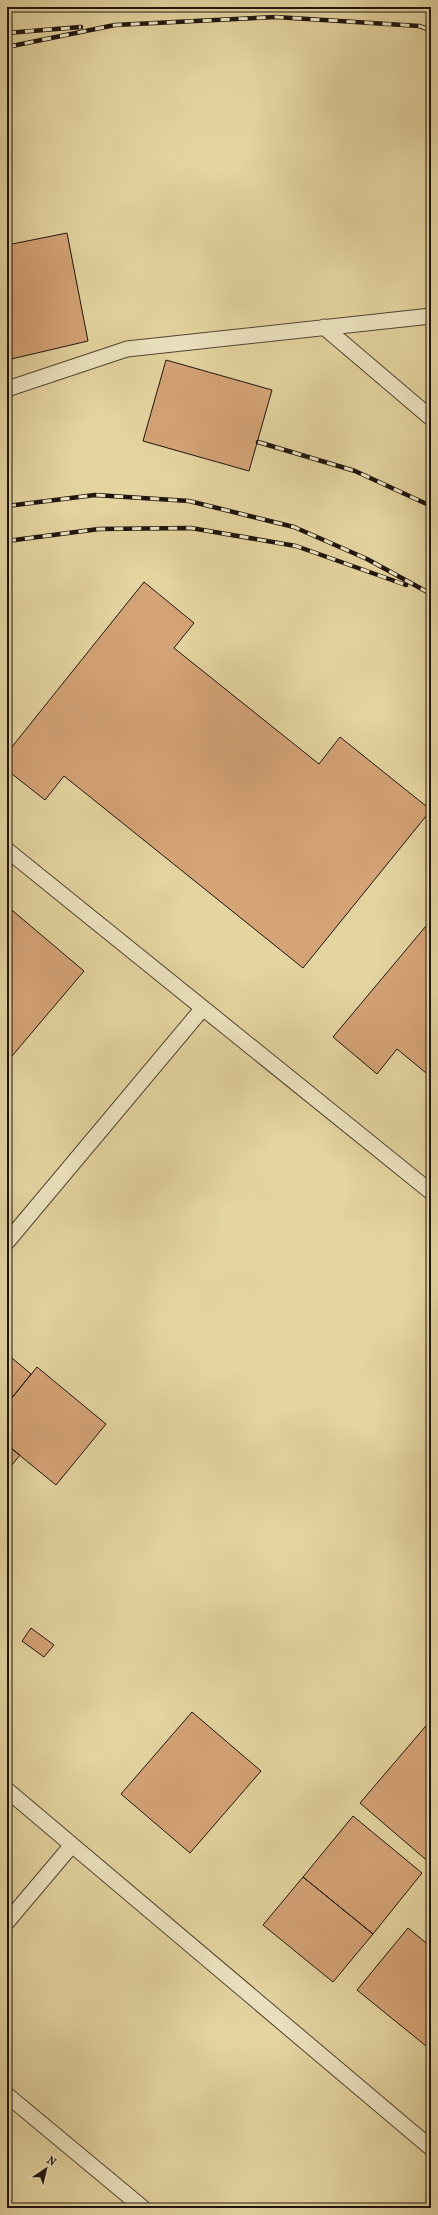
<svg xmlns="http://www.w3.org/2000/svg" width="438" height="2215" font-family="'IM FELL French Canon',serif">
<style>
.building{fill:#d4a376;stroke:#1e150e}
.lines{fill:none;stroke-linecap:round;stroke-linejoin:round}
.service-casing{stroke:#504532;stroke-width:17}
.service{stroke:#ede3c1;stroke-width:15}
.rail-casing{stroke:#1e150e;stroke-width:4.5}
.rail{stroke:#ede3c1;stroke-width:3;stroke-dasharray:9;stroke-linecap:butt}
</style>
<rect width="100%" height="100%" fill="#e4d4a0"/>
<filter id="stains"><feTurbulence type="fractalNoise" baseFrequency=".005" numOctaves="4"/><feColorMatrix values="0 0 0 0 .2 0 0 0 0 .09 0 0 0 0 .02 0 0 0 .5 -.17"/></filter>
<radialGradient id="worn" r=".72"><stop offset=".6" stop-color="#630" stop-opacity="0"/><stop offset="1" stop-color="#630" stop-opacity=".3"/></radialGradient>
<path class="building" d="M67,233L88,341L7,360V245Z
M166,360L272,390L249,471L143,441Z
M144,582L194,623L174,648L319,764L340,737L431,810L303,968L64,776L45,800L7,770V753Z
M7,906L84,971L7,1062Z
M431,920V1077L397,1049L377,1074L333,1037Z
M7,1354L31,1374L7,1404Z
M37,1367L106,1424L56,1485L7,1445V1404Z
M7,1445L20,1455L7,1471Z
M31,1628L54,1645L44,1657L22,1641Z
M192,1712L261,1771L190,1853L121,1794Z
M431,1720V1864L360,1803Z
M353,1816L422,1873L373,1934L303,1877Z
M303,1877L373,1934L333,1982L263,1925Z
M408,1928L431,1947V2050L357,1990Z"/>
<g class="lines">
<defs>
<path id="service" d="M324,327L431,418
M7,389L127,349L431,316
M7,850L431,1192
M7,1242L203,1008
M7,1790L431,2148
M7,1922L72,1845
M7,2095L143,2208"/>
</defs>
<use href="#service" class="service-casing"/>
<use href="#service" class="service"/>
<defs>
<path id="rail" d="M7,33L81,27
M7,47L115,25L276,17L419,26L431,30
M258,442L355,471L431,506
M7,506L95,495L189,501L294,527L367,559L431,594
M7,541L99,529L191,528L296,546L406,585"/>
</defs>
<use href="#rail" class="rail-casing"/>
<use href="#rail" class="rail"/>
</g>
<rect width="438" height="2215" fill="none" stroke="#e4d4a0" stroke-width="24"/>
<rect x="8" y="8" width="422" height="2199" fill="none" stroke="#1e150e" stroke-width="2"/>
<rect x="12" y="12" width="414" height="2191" fill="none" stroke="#1e150e"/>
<g transform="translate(46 2169) rotate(35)" stroke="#ede3c1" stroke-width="3" paint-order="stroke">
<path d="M0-3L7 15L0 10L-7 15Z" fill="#1e150e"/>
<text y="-6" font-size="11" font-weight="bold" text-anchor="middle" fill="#1e150e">N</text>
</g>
<rect width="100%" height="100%" filter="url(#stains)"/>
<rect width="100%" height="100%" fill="url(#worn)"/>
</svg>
